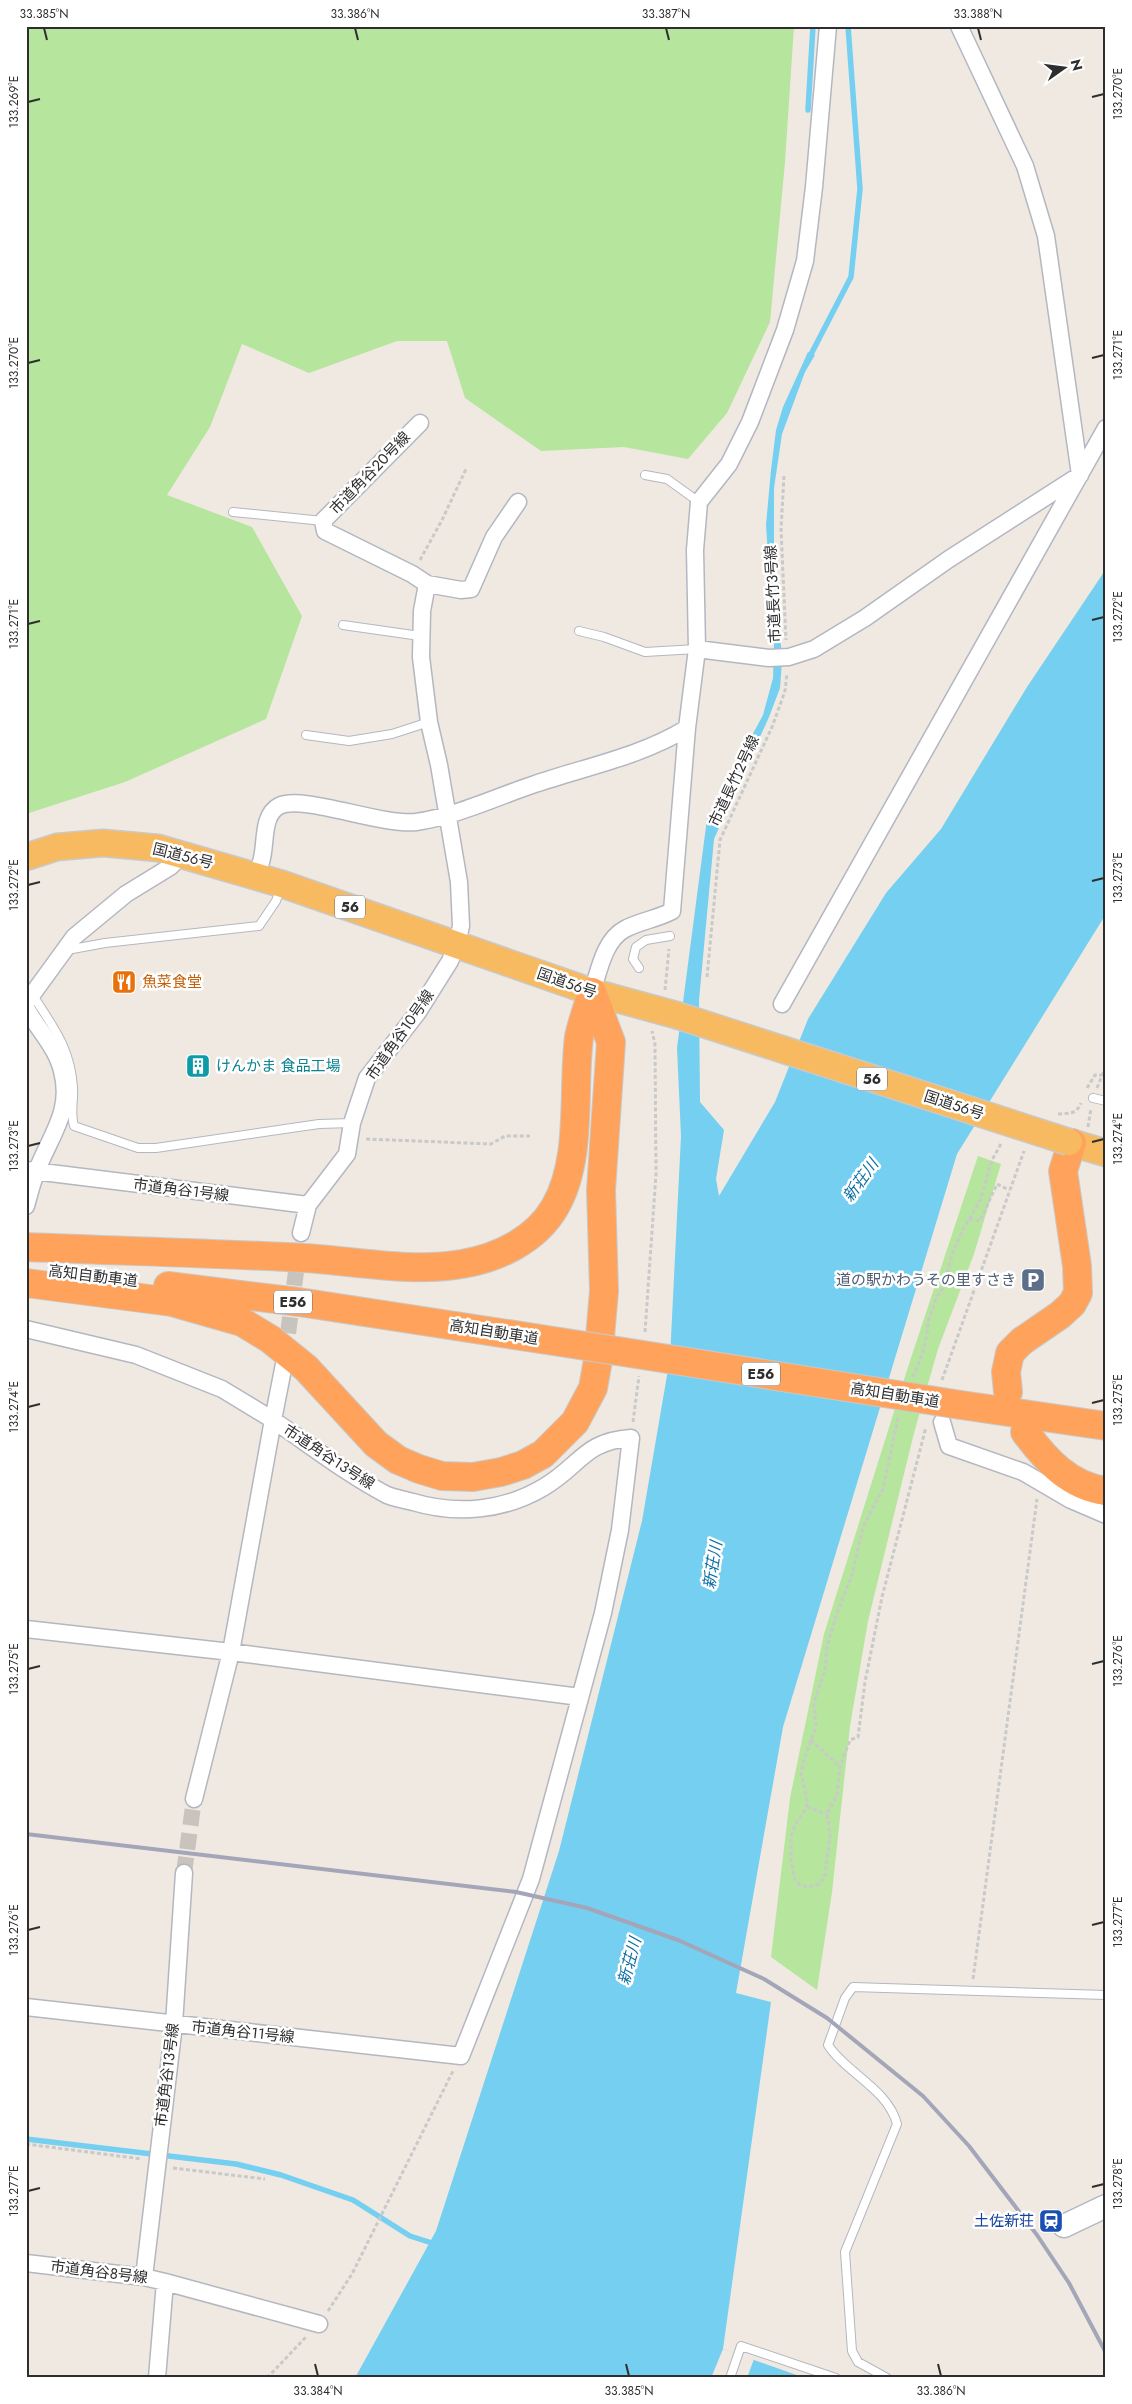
<svg xmlns="http://www.w3.org/2000/svg" width="1132" height="2404" font-family="Jost,'Noto Sans JP',sans-serif">
<style>
.green{fill:#b6e59e}
.water{fill:#75cff0}
.pier{fill:#efe9e1}
.lines{fill:none;stroke-linecap:round;stroke-linejoin:round}
.stream{stroke:#75cff0;stroke-width:5.5}
.minor-tunnel{stroke:#c8c4bd;stroke-width:16;stroke-dasharray:16 8;stroke-linecap:butt}
.service-casing{stroke:#b4b7c1;stroke-width:10}
.minor-casing{stroke:#b4b7c1;stroke-width:19}
.secondary-casing{stroke:#b4b7c1;stroke-width:25}
.trunk-casing{stroke:#c9c9c9;stroke-width:29}
.motorway-casing{stroke:#c9c9c9;stroke-width:30}
.path{stroke:#c9c9c9;stroke-width:3;stroke-dasharray:4 2.5;stroke-linecap:butt}
.service{stroke:#fff;stroke-width:8}
.minor{stroke:#fff;stroke-width:16}
.secondary{stroke:#fff;stroke-width:22}
.trunk{stroke:#f8ba60;stroke-width:26}
.motorway{stroke:#ffa35c;stroke-width:28}
.rail{stroke:#a3a6b8;stroke-width:4}
.trunk-bridge-casing{stroke:#c9c9c9;stroke-width:29;stroke-linecap:butt}
.motorway-bridge-casing{stroke:#c9c9c9;stroke-width:30;stroke-linecap:butt}
.trunk-bridge{stroke:#f8ba60;stroke-width:26}
.motorway-bridge{stroke:#ffa35c;stroke-width:28}
.ticks{fill:none;stroke:#2e2e2e;stroke-width:2}
.labels{text-anchor:middle;stroke-width:5;stroke-linejoin:round;paint-order:stroke}
.shield{fill:#fff;stroke:#6d6d6d;stroke-width:1}
.shield-label{font-size:14px;font-weight:bold;fill:#2e2e2e}
.street-label{font-size:15px;fill:#2e2e2e;stroke:#fff}
.food-label{font-size:15px;fill:#c56008;stroke:#fff;text-anchor:start}
.culture-label{font-size:15px;fill:#0d838f;stroke:#fff;text-anchor:start}
.service-label{font-size:15px;fill:#4e5e75;stroke:#fff;text-anchor:end}
.transit-label{font-size:15px;fill:#164399;stroke:#fff;text-anchor:end}
.water-label{font-size:16px;font-style:italic;fill:#0d6fa3;stroke:#fff}
.neatline{fill:none;stroke:#2e2e2e;stroke-width:2}
.ticks-label{font-size:12px;text-anchor:middle;fill:#2e2e2e}
</style>
<rect width="100%" height="100%" fill="#efe9e1"/>
<path class="green" d="M26,26H794L785,162L770,322L727,413L688,459L624,447L541,451L465,398L447,341H397L309,373L242,344L210,427L167,495L252,527L302,616L266,719L125,782L26,814Z
M978,1156L1001,1164L974,1254L938,1349L914,1433L868,1621L850,1726L832,1892L817,1990L771,1957L790,1798L824,1634L909,1364Z"/>
<path class="water" d="M808,352L815,355L805,372L782,434L774,488V547L782,661L780,688L769,717L714,839L699,1000L700,1102L724,1130L716,1179L719,1196L775,1102L808,1019L886,893L941,829L1027,687L1106,569V914L957,1154L783,1727L736,1993L771,2002L723,2349L805,2378H355L436,2231L559,1851L642,1521L670,1358L681,1136L677,1048L707,819L763,715L773,678L774,644L766,525L771,470L776,430L783,407Z"/>
<path class="pier" d="M723,2349L754,2359L747,2378H711Z"/>
<g class="lines">
<path class="stream" d="M808,110L813,26
M808,360L851,277L860,189L848,26
M26,2139L236,2164L281,2175L353,2200L410,2236L435,2244"/>
<path class="minor-tunnel" d="M285,1357L301,1233
M184,1873L194,1799"/>
<defs>
<path id="service" d="M645,475L667,479L699,502
M233,512L323,521
M343,625L420,636
M579,631L604,637L645,652L697,649
M306,735L349,741L392,734L429,722
M67,950L105,943L259,926L276,901L281,887
M639,968L633,959L636,947L646,940L670,936
M32,994C53,1027 70,1047 73,1087C74,1100 70,1112 74,1126L138,1148H156L319,1124L352,1123
M1093,1098L1106,1101
M730,2378L741,2346L836,2378
M887,2378L858,2362L852,2351L845,2252L897,2124C888,2089 846,2073 828,2045L845,1998L853,1987L1106,1995"/>
<path id="minor" d="M420,423L323,521L325,531L412,574L427,584L461,590L471,589L494,537L518,502
M697,649L769,658L789,657L814,649L865,618L949,559L1080,475L1046,236L1025,166L959,26
M256,876C258,870 261,864 262,858C266,842 262,815 279,806C302,794 381,826 416,822C457,816 496,797 535,784C585,767 642,756 687,728
M592,992C599,971 604,940 625,929C640,921 657,919 672,911L687,728L697,649L695,550L699,502L729,464L750,422L785,330L805,261L814,187L828,26
M26,1003L74,937L126,894L170,867L183,854
M782,1004L1106,428
M26,1008C37,1028 57,1048 62,1071C73,1112 49,1137 36,1173C32,1183 29,1195 26,1206
M26,1170L308,1205L301,1233
M308,1205L347,1154L352,1123L367,1078L418,1012L450,961L457,944L461,926L459,882L439,765L429,722L421,657L422,611L427,584
M26,1329L136,1355L222,1389L273,1420L284,1364
M942,1422L949,1446L1023,1472L1071,1500L1106,1515
M26,1629L231,1652L580,1697
M26,2007L461,2056L531,1879L603,1613L620,1530L631,1438C584,1441 580,1466 544,1487C504,1511 457,1515 413,1502C404,1500 395,1498 387,1495C347,1474 310,1445 273,1420L231,1652L194,1799
M26,2263L144,2277L165,2282L157,2378
M144,2277L174,2024L184,1873
M165,2282L319,2324"/>
<path id="secondary" d="M1064,2226L1106,2206"/>
<path id="trunk" d="M26,857L57,847L103,843L158,848L282,884L592,992L676,1015
M1069,1142L1106,1153"/>
<path id="motorway" d="M26,1247C119,1251 212,1253 304,1258C356,1261 411,1273 462,1264C498,1258 536,1240 555,1207C583,1159 572,1091 579,1037C582,1022 588,1007 592,992
M26,1283L172,1302L242,1322L270,1339L306,1368L376,1444L398,1460L419,1469L442,1476L473,1477L501,1472L523,1465L543,1454L575,1422L593,1388L598,1360L604,1291L601,1190L611,1042L592,992
M168,1286L299,1302L560,1342
M1008,1392L1006,1372L1010,1353L1022,1341L1060,1315L1072,1304L1078,1293L1077,1266L1063,1171L1072,1143
M961,1405L1106,1426
M1025,1432C1046,1460 1069,1486 1106,1491"/>
</defs>
<use href="#service" class="service-casing"/>
<use href="#minor" class="minor-casing"/>
<use href="#secondary" class="secondary-casing"/>
<use href="#trunk" class="trunk-casing"/>
<use href="#motorway" class="motorway-casing"/>
<path class="path" d="M784,476L781,529L786,640
M420,560L442,520L466,469
M707,977L720,840L772,727L785,691L787,673
M665,990L669,949
M1087,1088L1095,1075H1102
M1097,1088L1106,1066
M1058,1114C1069,1113 1076,1115 1081,1103
M1088,1127L1091,1108
M366,1139L491,1144L505,1136H530
M969,1219L980,1221L997,1184L1009,1190
M645,1332L656,1174L655,1044L652,1031
M913,1377L922,1355L927,1334L928,1322L936,1299L943,1288L952,1255L962,1231L980,1201L992,1160L1002,1142
M942,1380L1024,1151
M898,1418L883,1489L863,1527L852,1575L837,1613L827,1646L825,1670L814,1703L816,1727L804,1759L801,1774L806,1794L807,1807L795,1825L791,1837V1861L795,1880L800,1885L808,1887L820,1884L825,1875L830,1836L827,1814L837,1795L840,1767L850,1740L858,1737L865,1682L882,1597L926,1427
M633,1422L639,1376
M811,1740L840,1767
M807,1807L827,1814
M973,1979L1037,1499
M26,2144L142,2159
M173,2168L265,2179
M328,2311L352,2274L453,2071
M267,2378L306,2337"/>
<use href="#service" class="service"/>
<use href="#minor" class="minor"/>
<use href="#secondary" class="secondary"/>
<use href="#trunk" class="trunk"/>
<use href="#motorway" class="motorway"/>
<path class="rail" d="M26,1834L516,1892L587,1908L678,1940L764,1979L827,2018L923,2096L969,2146L1037,2235L1069,2283L1106,2353"/>
<defs>
<path id="trunk-bridge" d="M676,1015L1069,1142"/>
<path id="motorway-bridge" d="M560,1342L961,1405"/>
</defs>
<use href="#trunk-bridge" class="trunk-bridge-casing"/>
<use href="#motorway-bridge" class="motorway-bridge-casing"/>
<use href="#trunk-bridge" class="trunk-bridge"/>
<use href="#motorway-bridge" class="motorway-bridge"/>
</g>
<path class="ticks" d="M44,28L47,40M355,28L358,40M666,28L669,40M978,28L981,40M1092,97L1104,94M28,102L40,99M1092,358L1104,355M28,363L40,360M1092,620L1104,617M28,624L40,621M1092,881L1104,878M28,885L40,882M1092,1142L1104,1139M28,1146L40,1143M1092,1403L1104,1400M28,1407L40,1404M1092,1664L1104,1661M28,1669L40,1666M1092,1925L1104,1922M28,1930L40,1927M1092,2187L1104,2184M28,2191L40,2188M315,2364L318,2376M626,2364L629,2376M938,2364L941,2376"/>
<defs>
<symbol id="restaurant-square" viewBox="-11 -11 22 22"><rect x="-9" y="-9" width="18" height="18" rx="4" fill="#e8710a" stroke="#fff"/><path d="M-5-6h1v4h1v-4h1v4h1v-4h1v5L-1.5 .5V6h-2V.5L-5-1ZM5-6V6H3V1.5H1.5Q1.5-4 5-6Z" fill="#fff"/></symbol>
<symbol id="building-square" viewBox="-11 -11 22 22"><rect x="-9" y="-9" width="18" height="18" rx="4" fill="#0f9aa8" stroke="#fff"/><path d="M-4-6H4V6H1V3H-1V6H-4ZM-2.5-4.3h1.7v1.8h-1.7ZM.8-4.3h1.7v1.8H.8ZM-2.5-1h1.7V.8h-1.7ZM.8-1h1.7V.8H.8Z" fill="#fff"/></symbol>
<symbol id="parking-square" viewBox="-11 -11 22 22"><rect x="-9" y="-9" width="18" height="18" rx="4" fill="#5c6f8a" stroke="#fff"/><path d="M-3.5-5.5H1a3.5 3.5 0 0 1 0 7H-1V5.5H-3.5ZM-1-3.4V-.6H.8a1.4 1.4 0 0 0 0-2.8Z" fill="#fff"/></symbol>
<symbol id="station-square" viewBox="-11 -11 22 22"><rect x="-9" y="-9" width="18" height="18" rx="4" fill="#1a4fb4" stroke="#fff"/><path d="M-3-6H3Q5-6 5-4V2Q5 4 3 4L4.5 6H3L1.5 4h-3L-3 6H-4.5L-3 4Q-5 4-5 2V-4Q-5-6-3-6ZM-3.5-4v3h7v-3ZM-3.5 1v1.5H-2V1ZM2 1v1.5H3.5V1Z" fill="#fff"/></symbol>
</defs>
<g fill-rule="evenodd">
<use href="#restaurant-square" x="110" y="968" width="28" height="28"/>
<use href="#building-square" x="184" y="1052" width="28" height="28"/>
<use href="#parking-square" x="1019" y="1266" width="28" height="28"/>
<use href="#station-square" x="1037" y="2207" width="28" height="28"/>
</g>
<g class="labels">
<g class="shield">
<rect x="335" y="895.5" width="30" height="23" rx="4"/>
<rect x="857" y="1067.5" width="30" height="23" rx="4"/>
<rect x="274" y="1290.5" width="38" height="23" rx="4"/>
<rect x="742" y="1362.5" width="38" height="23" rx="4"/>
</g>
<g class="shield-label">
<text x="350" y="912">56</text>
<text x="872" y="1084">56</text>
<text x="293" y="1307">E56</text>
<text x="761" y="1379">E56</text>
</g>
<g class="street-label">
<text transform="translate(370 473) rotate(-46)" y="5">市道角谷20号線</text>
<text transform="translate(773 594) rotate(-93)" y="5">市道長竹3号線</text>
<text transform="translate(734 781) rotate(-65)" y="5">市道長竹2号線</text>
<text transform="translate(183 856) rotate(14)" y="5">国道56号</text>
<text transform="translate(567 983) rotate(19)" y="5">国道56号</text>
<text transform="translate(400 1035) rotate(-55)" y="5">市道角谷10号線</text>
<text transform="translate(954 1105) rotate(18)" y="5">国道56号</text>
<text transform="translate(181 1190) rotate(7)" y="5">市道角谷1号線</text>
<text transform="translate(93 1276) rotate(7)" y="5">高知自動車道</text>
<text transform="translate(494 1332) rotate(9)" y="5">高知自動車道</text>
<text transform="translate(895 1395) rotate(9)" y="5">高知自動車道</text>
<text transform="translate(329 1457) rotate(33)" y="5">市道角谷13号線</text>
<text transform="translate(243 2032) rotate(6)" y="5">市道角谷11号線</text>
<text transform="translate(167 2075) rotate(-83)" y="5">市道角谷13号線</text>
<text transform="translate(99 2272) rotate(7)" y="5">市道角谷8号線</text>
</g>
<g class="food-label">
<text x="142" y="987">魚菜食堂</text>
</g>
<g class="culture-label">
<text x="216" y="1071">けんかま 食品工場</text>
</g>
<g class="service-label">
<text x="1016" y="1285">道の駅かわうその里すさき</text>
</g>
<g class="transit-label">
<text x="1034" y="2226">土佐新荘</text>
</g>
<g class="water-label">
<text transform="translate(860 1180) rotate(-54)" y="6">新荘川</text>
<text transform="translate(712 1565) rotate(-81)" y="6">新荘川</text>
<text transform="translate(629 1961) rotate(-75)" y="6">新荘川</text>
</g>
</g>
<rect width="1132" height="2404" fill="none" stroke="#ffffff" stroke-width="55"/>
<g transform="translate(1064 68) rotate(76)" stroke="#ffffff" stroke-width="4" paint-order="stroke">
<path d="M0-4L9 19L0 12L-9 19Z" fill="#2e2e2e"/>
<text y="-8" font-size="14" font-weight="bold" text-anchor="middle" fill="#2e2e2e">N</text>
</g>
<rect x="28" y="28" width="1076" height="2348" class="neatline"/>
<g class="ticks-label">
<text x="44" y="18">33.385°N</text>
<text x="355" y="18">33.386°N</text>
<text x="666" y="18">33.387°N</text>
<text x="978" y="18">33.388°N</text>
<text transform="translate(1118 94) rotate(-90)" y="4">133.270°E</text>
<text transform="translate(14 102) rotate(-90)" y="4">133.269°E</text>
<text transform="translate(1118 355) rotate(-90)" y="4">133.271°E</text>
<text transform="translate(14 363) rotate(-90)" y="4">133.270°E</text>
<text transform="translate(1118 617) rotate(-90)" y="4">133.272°E</text>
<text transform="translate(14 624) rotate(-90)" y="4">133.271°E</text>
<text transform="translate(1118 878) rotate(-90)" y="4">133.273°E</text>
<text transform="translate(14 885) rotate(-90)" y="4">133.272°E</text>
<text transform="translate(1118 1139) rotate(-90)" y="4">133.274°E</text>
<text transform="translate(14 1146) rotate(-90)" y="4">133.273°E</text>
<text transform="translate(1118 1400) rotate(-90)" y="4">133.275°E</text>
<text transform="translate(14 1407) rotate(-90)" y="4">133.274°E</text>
<text transform="translate(1118 1661) rotate(-90)" y="4">133.276°E</text>
<text transform="translate(14 1669) rotate(-90)" y="4">133.275°E</text>
<text transform="translate(1118 1922) rotate(-90)" y="4">133.277°E</text>
<text transform="translate(14 1930) rotate(-90)" y="4">133.276°E</text>
<text transform="translate(1118 2184) rotate(-90)" y="4">133.278°E</text>
<text transform="translate(14 2191) rotate(-90)" y="4">133.277°E</text>
<text x="318" y="2395">33.384°N</text>
<text x="629" y="2395">33.385°N</text>
<text x="941" y="2395">33.386°N</text>
</g>
</svg>
